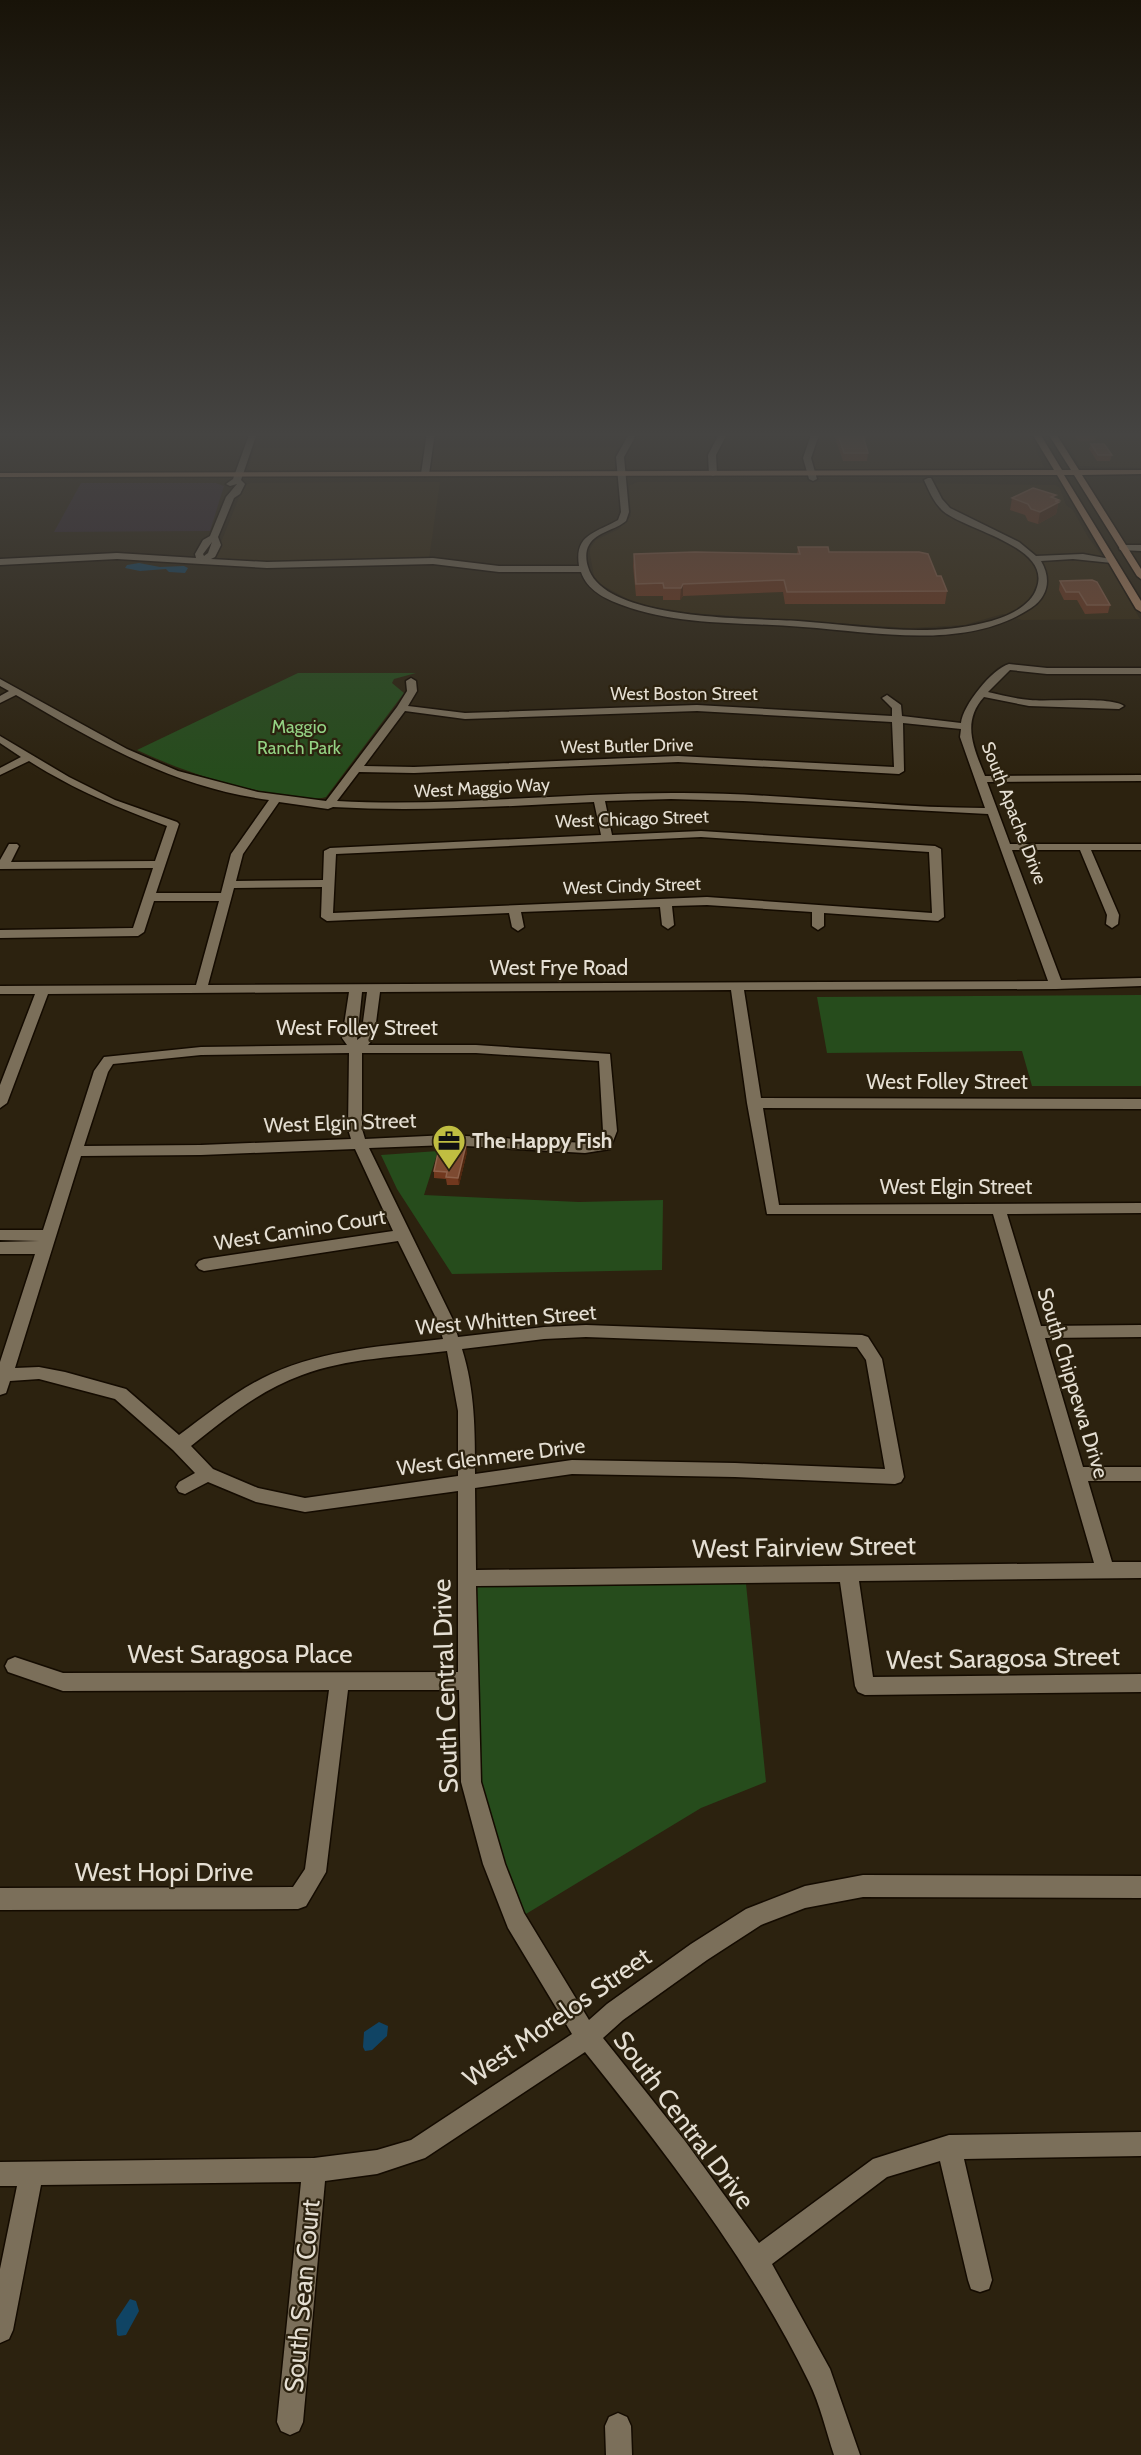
<svg xmlns="http://www.w3.org/2000/svg" width="1141" height="2455" font-family="Cabin,sans-serif">
<style>
.built{fill:#372a10}
.medical{fill:#342632}
.green{fill:#264c1c}
.water{fill:#104464}
.lines{fill:none;stroke-linecap:round;stroke-linejoin:round}
.minor-casing{stroke:#140b00;stroke-width:3}
.major-casing{stroke:#140b00;stroke-width:3}
.minor{fill:#7b6f5a;fill-rule:evenodd}
.major{fill:#b38662;fill-rule:evenodd}
.wall{fill:#71381e}
.shaded-wall{fill:#502710}
.building{fill:#7d4a31;stroke:#8e614a;stroke-width:1.5}
.labels{text-anchor:middle;stroke-width:4.5;stroke-linejoin:round;paint-order:stroke}
.far-street-label{font-size:18px;fill:#e5dfd3;stroke:#2c220f}
.far-park-label{font-size:18px;fill:#94d384;stroke:#2c220f}
.street-label{font-size:21px;fill:#e5dfd3;stroke:#2c220f}
.poi-label{font-size:21px;font-weight:bold;fill:#e5dfd3;stroke:#2c220f;text-anchor:start}
.near-street-label{font-size:26px;fill:#e5dfd3;stroke:#2c220f}
</style>
<rect width="100%" height="100%" fill="#2c220f"/>
<path class="built" d="M820,432H1028L1044,467L1033,469L819,471L815,469L811,461Z
M1061,432H1141V468L1080,466Z
M618,447L615,452V468L609,471L257,472L248,469L255,448Z
M362,482H440L429,559L277,562L222,559L215,557L244,485L252,483Z
M637,482H843L1055,485L1060,488L1066,505L1073,510L1088,537L1110,567L1140,619L1022,620L1003,614L964,625L910,628L690,613L637,604L600,584L594,576L590,554V549L596,540L619,529L631,516L629,486Z"/>
<path class="medical" d="M81,483H216L224,486L210,531L54,532Z"/>
<path class="green" d="M298,673H416L394,679L392,683L404,693L326,797C314,801 301,797 289,796C235,788 186,773 137,750Z
M1141,995V1086H1032L1022,1051L827,1053L817,997Z
M438,1151L424,1195L579,1202L663,1200L662,1270L452,1274L397,1189L381,1155Z
M745,1574L766,1782L701,1808L516,1920L471,1782L467,1578Z"/>
<path class="water" d="M139,563L160,567L184,566L188,568L185,573L169,572L166,569L140,571L125,568L127,565Z
M379,2022L388,2026L387,2036L372,2050L365,2051L363,2047L364,2032Z
M130,2299L136,2301L139,2311L126,2335L119,2336L117,2335L116,2320Z"/>
<g class="lines">
<defs>
<path id="minor" d="M250,432H270L256,436L241,480L245,484L240,494L234,498L218,537L221,545L215,557L211,559L267,562L433,558L499,566H579C574,534 596,533 618,520L621,512L616,457L630,432H638L624,457L629,512L626,521C616,530 596,532 589,545C585,551 586,561 588,567C603,621 751,618 798,621C858,625 923,638 983,623C1002,619 1031,608 1037,587C1051,546 965,530 943,511C934,503 929,491 924,480L928,478H931L942,499L950,508L1019,542L1036,556L1083,554L1116,560L1112,563L1073,559L1041,561C1051,578 1049,596 1031,608C966,651 876,632 803,627C743,622 678,626 622,605C605,599 587,590 581,572H499L433,564L267,568L117,559L0,565V559L117,553L196,558L195,554L203,540L210,536L226,497L237,484L230,486L226,484L233,479ZM212,542L208,553L204,556L203,554Z
M427,432H435L429,474L425,476L421,474Z
M720,432H728L716,455L717,474L713,476L709,474L708,455Z
M812,432H820L811,458L817,479L813,481L809,479L803,458Z
M1123,545H1141V551L1120,550L1119,548Z
M1009,664L1047,668H1141V674H1047L1010,670L988,692C1002,695 1016,699 1030,700C1050,702 1111,696 1124,706L1119,709L1029,706L984,697C961,722 974,749 985,776L1141,775V781L987,782L1010,844H1141V850H1091L1119,915L1118,924L1112,928L1106,924L1107,915L1080,850H1012L1061,980L1141,978V986L1056,989L744,990L761,1098L1141,1099V1109L763,1108L779,1205L1141,1203V1213L1007,1214L1041,1326L1141,1325V1337L1045,1338L1083,1467H1141V1481H1088L1112,1562H1141V1578L859,1581L873,1677L1141,1674V1692L865,1695L858,1692L855,1686L840,1582L476,1586L481,1782L505,1864L524,1913L589,2020L607,2004L691,1944L746,1909L805,1886L863,1875L1141,1876V1898L863,1897L805,1908L761,1925L707,1960L623,2020L603,2038L685,2141L759,2243L873,2159L949,2135L1141,2132V2156L964,2159L992,2280L989,2289L980,2292L971,2289L968,2280L940,2161L887,2177L772,2264L830,2369L860,2455H834C826,2431 820,2404 809,2382C750,2261 668,2156 585,2052L425,2158L377,2174L325,2181L303,2422L299,2431L290,2435L281,2431L277,2422L301,2182L41,2185L13,2330L9,2339L0,2343V2269L17,2186H0V2162L314,2158L377,2150L411,2140L572,2034L508,1928L483,1864L461,1782L459,1690H348L326,1872L306,1906L298,1909L0,1910V1888L293,1887L305,1869L329,1690L63,1691L8,1672L5,1666L8,1660L15,1657L63,1673L458,1672V1491L305,1512L256,1502L208,1482L185,1494L179,1492L176,1487L179,1482L195,1473L173,1450L115,1399L39,1379L10,1381L6,1393L0,1395V1362L35,1254H0V1242L39,1241L0,1240V1230H43L94,1071L104,1057L201,1047L347,1045L342,1038L349,992L48,994L7,1103L0,1108V1085L35,994H0V986L196,985L219,901H154L144,932L138,936L0,938V930L133,928L153,868L0,869V860L9,844H17L19,846L11,862L155,861L167,826C116,807 75,790 29,761L0,775V768L21,757L0,743V736L69,777L115,800L177,822L179,824L156,893H221L231,854L269,800C175,788 96,742 16,695L0,703V696L9,691L0,686V679L127,749L178,771L258,792L326,801L397,707L407,691L406,681L411,678L416,681L417,691L408,706L465,713L697,705L892,716V708L882,698L887,695L901,705L902,716L961,723C963,705 992,669 1009,664ZM405,711L465,719L697,711L892,722L894,767L678,756L414,767L364,766ZM903,723L961,729L960,737L985,808C881,808 777,792 673,793C561,793 449,807 337,801L359,772L414,773L678,762L899,774L904,771ZM671,799L743,801L988,814L1048,981L208,985L234,888L322,887L321,917L327,921L509,913L512,927L518,931L524,927L521,912L660,907L662,925L668,929L674,925L672,906L707,905L812,912V926L818,930L824,926V913L938,921L944,917L941,849L935,846L701,831L612,835L605,801ZM279,802L328,809L333,807C420,812 507,806 594,802L601,835L330,848L324,851L323,880L236,881L243,854ZM701,837L929,852L932,913L707,897L333,913L336,854ZM731,990L747,1103L767,1214H993L1094,1563L476,1570L475,1488L572,1474L735,1477L895,1484L901,1482L904,1477L882,1359L868,1337L862,1335L586,1325L544,1327L458,1337L453,1320L369,1148L448,1145L585,1153L610,1149L617,1131L610,1054L476,1045H368L374,1038L380,992ZM362,992H367L361,1037L357,1040ZM349,1053L348,1129L351,1139L201,1145L84,1146L108,1072L113,1064L201,1055ZM362,1053H476L599,1061L603,1131L599,1142L585,1143L448,1135L365,1139L362,1129ZM355,1149L393,1231L204,1259L199,1261L196,1265L199,1269L204,1271L398,1241L437,1320L443,1339C385,1346 326,1349 271,1374C238,1389 209,1413 179,1435L126,1389L65,1372L39,1367L15,1368L81,1156L201,1155ZM586,1337L857,1347L866,1360L885,1469L735,1463L572,1460L475,1474C475,1431 475,1390 462,1349L544,1339ZM447,1351L458,1411V1476L305,1498L258,1488L213,1469L191,1446C225,1419 260,1390 302,1375C347,1358 399,1357 447,1351Z
M618,2413L627,2417L631,2426L632,2455H606L605,2426L609,2417Z"/>
<path id="major" d="M1031,432H1039L1062,470H1071L1047,432H1055L1079,470H1141V474L1082,475L1141,569V579L1137,576L1074,475H1064L1141,601V612L1136,609L1057,475L0,477V473L1054,470Z"/>
</defs>
<use href="#minor" class="minor-casing"/>
<use href="#major" class="major-casing"/>
<use href="#minor" class="minor"/>
<use href="#major" class="major"/>
</g>
<path class="wall" d="M833,432H867L866,440H864L868,453L867,461H843Z
M1072,432H1094L1096,435L1095,441H1078Z
M1091,444L1112,455L1110,461H1097L1089,449Z
M1012,498H1055L1059,500L1056,514L1038,524L1028,521L1025,515L1010,510Z
M798,547L829,552L937,576L947,591L945,604H785L783,592L683,596L680,600H663V596H636L633,566L634,554H797Z
M1060,581L1110,605L1108,613L1085,614L1077,600H1064L1059,590Z
M467,1152L459,1185H447L446,1179L434,1178V1171Z"/>
<path class="shaded-wall" d="M1056,495L1053,505L1055,501L1059,500L1056,514L1038,524L1040,512L1051,497Z
M683,584V596L680,600L681,588Z
M466,1145L467,1152L459,1185L458,1178Z"/>
<path class="building" d="M837,432H862L868,453H844Z
M1077,432H1094L1096,435H1079Z
M1091,444H1104L1112,455H1098Z
M1033,488L1056,495L1051,497L1059,500L1055,501L1059,502L1040,512L1031,509L1028,504L1012,498Z
M798,547H828L829,552H919L928,554L937,576H941L947,591L787,592L784,580L683,584L681,588H664L663,583L636,584L634,554L695,552L800,554Z
M1092,580L1097,582L1110,605H1087L1079,592H1066L1060,581Z
M449,1144L466,1145L458,1178L446,1177L447,1172L434,1171L438,1153L446,1154Z"/>
<linearGradient id="sky" x2="0" y2="1"><stop stop-color="#181308"/><stop offset="0.56" stop-color="#454442"/><stop offset="1" stop-color="#454442" stop-opacity="0"/></linearGradient>
<rect width="1141" height="776" fill="url(#sky)"/>
<defs>
<symbol id="office-pin" viewBox="-11 -11 22 30"><path d="M0 17L-7.5 6A9.5 9.5 0 1 1 7.5 6Z" fill="#c0be41" stroke="#2c220f"/><path d="M-6-3h4V-5.5h4V-3h4V5H-6ZM-1-4.5V-3h2v-1.5ZM-6 0V1H6V0Z" fill="#111"/></symbol>
</defs>
<g fill-rule="evenodd">
<use href="#office-pin" x="430" y="1122" width="38" height="52"/>
</g>
<g class="labels">
<g class="far-street-label">
<text x="684" y="700">West Boston Street</text>
<text transform="translate(627 746) rotate(-1)" y="6">West Butler Drive</text>
<text transform="translate(482 788) rotate(-3)" y="6">West Maggio Way</text>
<text transform="translate(1014 813) rotate(69)" y="6">South Apache Drive</text>
<text transform="translate(632 819) rotate(-2)" y="6">West Chicago Street</text>
<text transform="translate(632 886) rotate(-2)" y="6">West Cindy Street</text>
</g>
<g class="far-park-label">
<text x="299" y="733">Maggio<tspan x="299" dy="21">Ranch Park</tspan></text>
</g>
<g class="street-label">
<text x="559" y="975">West Frye Road</text>
<text x="357" y="1035">West Folley Street</text>
<text x="947" y="1089">West Folley Street</text>
<text transform="translate(340 1123) rotate(-2)" y="7">West Elgin Street</text>
<text x="956" y="1194">West Elgin Street</text>
<text transform="translate(300 1230) rotate(-9)" y="7">West Camino Court</text>
<text transform="translate(506 1320) rotate(-5)" y="7">West Whitten Street</text>
<text transform="translate(1073 1383) rotate(73)" y="7">South Chippewa Drive</text>
<text transform="translate(491 1457) rotate(-7)" y="7">West Glenmere Drive</text>
</g>
<g class="poi-label">
<text x="472" y="1148">The Happy Fish</text>
</g>
<g class="near-street-label">
<text transform="translate(804 1547) rotate(-1)" y="9">West Fairview Street</text>
<text x="240" y="1663">West Saragosa Place</text>
<text transform="translate(1003 1658) rotate(-1)" y="9">West Saragosa Street</text>
<text transform="translate(445 1686) rotate(-92)" y="9">South Central Drive</text>
<text x="164" y="1881">West Hopi Drive</text>
<text transform="translate(557 2017) rotate(-35)" y="9">West Morelos Street</text>
<text transform="translate(684 2120) rotate(53)" y="9">South Central Drive</text>
<text transform="translate(302 2296) rotate(-85)" y="9">South Sean Court</text>
</g>
</g>
</svg>
